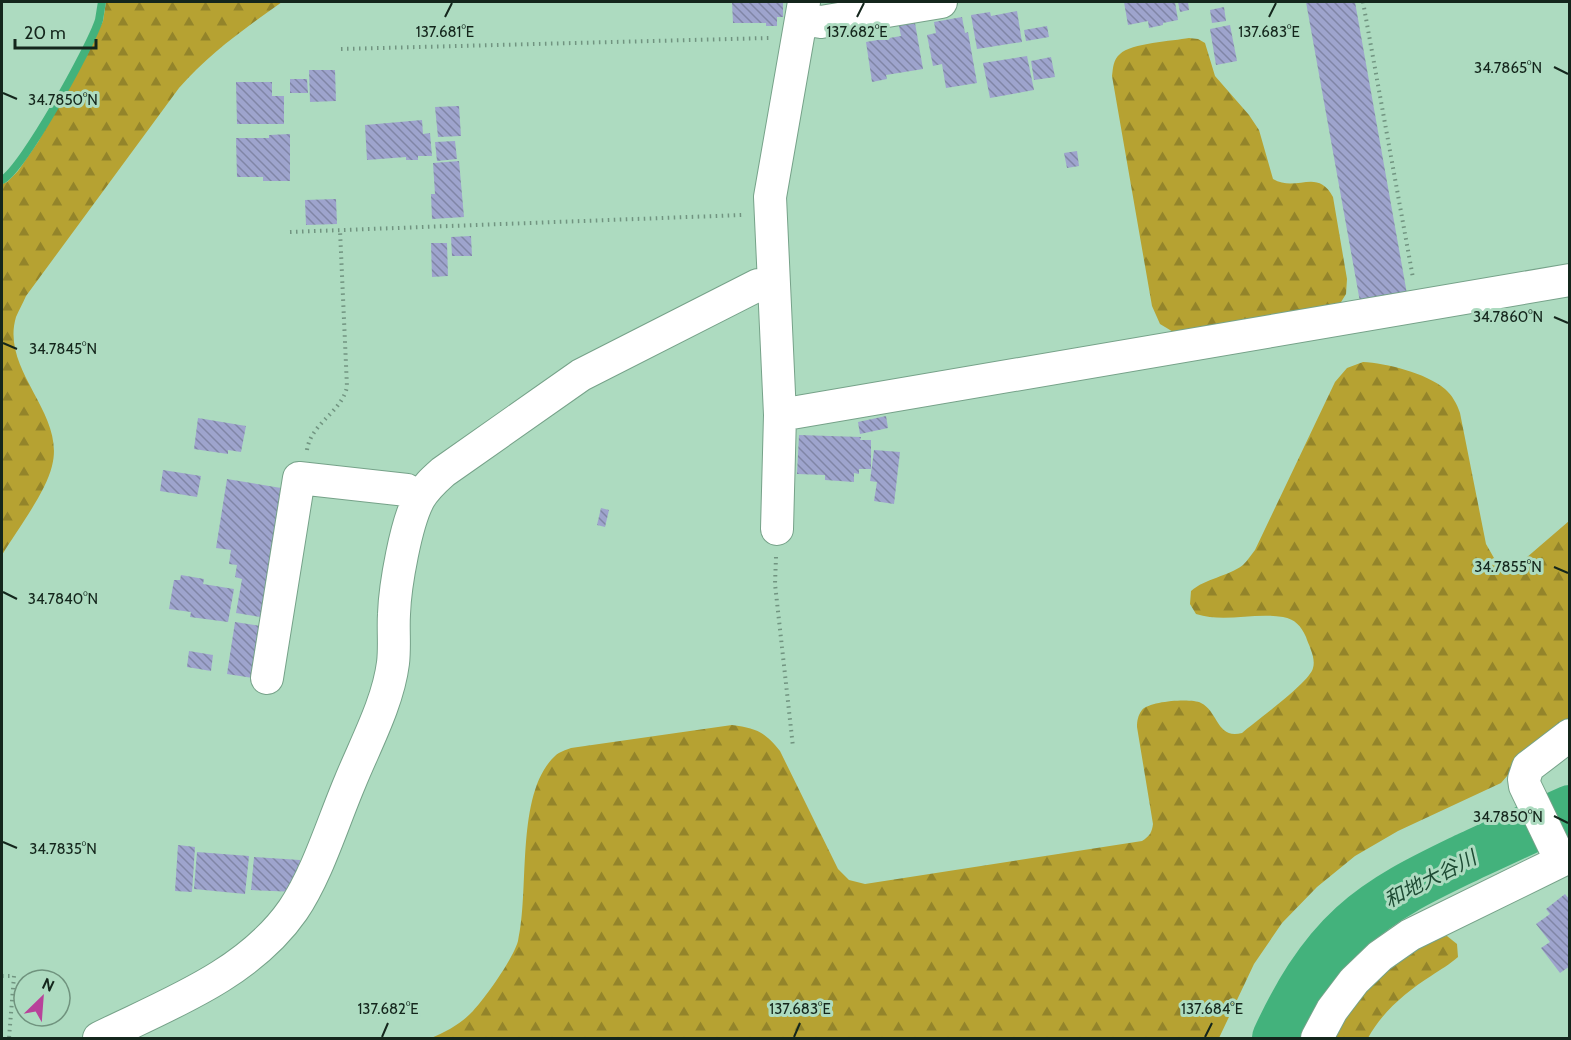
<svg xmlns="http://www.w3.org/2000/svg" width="1571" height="1040" font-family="Cabin,'Noto Sans JP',sans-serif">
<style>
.forest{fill:url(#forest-firs)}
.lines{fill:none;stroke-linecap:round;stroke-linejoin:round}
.stream{stroke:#43b27c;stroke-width:8}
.river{stroke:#43b27c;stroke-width:50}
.building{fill:url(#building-back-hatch)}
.minor-casing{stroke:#76a289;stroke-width:34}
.path{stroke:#719480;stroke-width:4;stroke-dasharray:1.5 4.5;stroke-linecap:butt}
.minor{stroke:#fff;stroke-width:32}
.ticks{fill:none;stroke:#14261c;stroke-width:2}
.labels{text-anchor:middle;stroke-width:6;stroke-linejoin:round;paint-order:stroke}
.water-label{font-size:20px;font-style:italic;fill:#1e4b34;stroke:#addbc0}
.ticks-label{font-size:15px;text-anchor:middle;fill:#14261c;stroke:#addbc0;stroke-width:6;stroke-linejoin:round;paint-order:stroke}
</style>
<defs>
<pattern id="forest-firs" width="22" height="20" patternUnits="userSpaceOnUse" patternTransform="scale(1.5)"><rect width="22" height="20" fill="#b6a232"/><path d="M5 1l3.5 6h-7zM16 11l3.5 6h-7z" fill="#93842a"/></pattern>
<pattern id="building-back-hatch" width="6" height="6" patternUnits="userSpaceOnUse" patternTransform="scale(1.5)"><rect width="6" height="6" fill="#9ea4cd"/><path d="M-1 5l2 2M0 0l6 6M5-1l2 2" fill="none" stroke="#8085a6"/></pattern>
</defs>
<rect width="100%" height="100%" fill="#addbc0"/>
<path class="forest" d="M106,2H282C245,28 209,54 179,88L26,296C23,303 19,310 16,317C0,371 66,413 52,466C45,494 17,530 2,555V184L7,182L18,171L38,142L88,53L103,21Z
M1189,38L1198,39L1205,43L1215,76L1249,115L1259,130L1273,179C1297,193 1317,167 1333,197L1347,279L1346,294L1338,307L1175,333L1160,324L1152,306L1112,76C1113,68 1113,60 1120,54C1131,43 1173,41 1189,38Z
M1363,362C1386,363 1426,373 1445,389C1452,395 1457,404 1460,413L1486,544L1494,558L1511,564L1526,558L1569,521V719L1527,753L1501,783L1398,831L1355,856L1317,887L1282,923L1254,964L1219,1038H431C446,1032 462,1023 473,1011C486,997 513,959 518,941C530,890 515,793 555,756C559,752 566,750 571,748L732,725C756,728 765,732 780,751L838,869L849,880L865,884L1142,841C1150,836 1152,832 1153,824L1137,727C1137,721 1138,715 1142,710C1150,701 1191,698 1201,703C1218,711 1217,740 1242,733C1256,721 1310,682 1313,668C1316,658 1309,646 1306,637C1301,626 1295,619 1283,617C1254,612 1225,623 1196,614L1190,604L1191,591C1206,578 1227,577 1243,565C1247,561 1251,555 1255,550L1335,382L1347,368Z
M1447,936L1457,944L1458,957C1449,965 1441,969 1431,976C1407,991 1382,1012 1368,1038H1331L1342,1017L1389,965L1434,937Z"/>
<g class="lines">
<path class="stream" d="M2,180C23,169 91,46 99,20C100,14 101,7 102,2"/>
<path class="river" d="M1277,1038C1296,997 1319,957 1353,926C1387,895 1429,876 1470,856C1503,841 1536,825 1570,810"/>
</g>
<path class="building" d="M732,2H783V17H777V26H766V23H733Z
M1124,2H1175L1178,20L1163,23V25L1149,28L1148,21L1128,25Z
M1178,2H1188L1189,10L1180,12Z
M1306,2H1355L1407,294L1360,302Z
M1224,7L1226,21L1212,23L1210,10Z
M1017,11L1022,42L977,49L971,15L990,12L991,16Z
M962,17L965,33L968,32L977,83L946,88L942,64L933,66L927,35L936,33L934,22Z
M915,23L923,69L886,75L887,79L872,82L866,42L901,36L899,26Z
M1230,25L1237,61L1216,65L1210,29Z
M1047,26L1049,37L1026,41L1024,30Z
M1027,56L1034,90L990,98L983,63Z
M1051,57L1055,77L1034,80L1031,61Z
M309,70H335L336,101L310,102Z
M290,79H307L308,93H290Z
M236,82H272V96H284V124H237Z
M459,106L461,136L438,137L435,107Z
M422,120L423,134L430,133L432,156H418V160H406V157L367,160L365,125Z
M290,134V181H263V177H237L236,138H269V135Z
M455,141L457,159L437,161L435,142Z
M1077,151L1079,166L1067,168L1064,153Z
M459,161L464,217L432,219L431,194H435L433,163Z
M336,199L337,224L306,225L305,200Z
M471,236L472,256H452L451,237Z
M431,243H447L448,276L432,277Z
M886,416L888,428L860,434L858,422Z
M198,418L246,426L241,452L228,450V454L194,449Z
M799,435L861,437L860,440H871V469H859V474L854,473V482L825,480V475L797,474Z
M874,450L900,452L894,504L874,501L877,482L870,481Z
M163,470L201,476L197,497L160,491Z
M227,479L287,489L266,618L236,613L242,579L235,577L237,565L229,564L231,550L216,548Z
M601,508L609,510L605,527L597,525Z
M181,575L204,579L203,584L234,589L228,622L190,617L191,612L169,609L174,580H180Z
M235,622L268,627L260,679L227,674Z
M189,651L213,655L211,671L187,667Z
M178,845L195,847L192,892L175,891Z
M197,852L249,856L245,894L194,889Z
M254,857L300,860L297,892L251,890Z
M1565,894L1570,900V966L1560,973L1541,948L1550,942L1536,924L1550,914L1546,909Z"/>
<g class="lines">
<defs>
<path id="minor" d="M801,19L821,22L941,2
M780,415L1570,280
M777,529L780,415L770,197L804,2
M267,678L299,478L407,490L420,497
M99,1038C166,1005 248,975 293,910C317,875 333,822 350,782C365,745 388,703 393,663C395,647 393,630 394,614C395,585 406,523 419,499C425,488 434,480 443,472L581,375L758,285H774
M1317,1038L1332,1010L1354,981L1380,956L1410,935L1561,861L1525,786L1524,779L1528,767L1570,735"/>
</defs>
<use href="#minor" class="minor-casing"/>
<path class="path" d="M1363,2L1413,278
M341,49L769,38
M290,232L742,215
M307,450C311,423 341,413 347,387L340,230
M776,557L775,584L793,747
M2,976H14L9,1038"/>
<use href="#minor" class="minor"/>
</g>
<path class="ticks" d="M445,17L452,3M857,17L864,3M1269,17L1276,3M1554,67L1568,74M3,93L17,99M1554,317L1568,323M3,343L17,349M1554,567L1568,573M3,592L17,599M1554,816L1568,823M3,842L17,848M382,1037L388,1023M794,1037L800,1023M1205,1037L1212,1023"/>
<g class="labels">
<g class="water-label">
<text transform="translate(1430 879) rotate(-27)" y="7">和地大谷川</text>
</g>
</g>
<g class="ticks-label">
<text x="445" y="37">137.681°E</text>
<text x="857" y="37">137.682°E</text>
<text x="1269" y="37">137.683°E</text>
<text x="1508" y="73">34.7865°N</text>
<text x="63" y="105">34.7850°N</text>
<text x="1508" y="322">34.7860°N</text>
<text x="63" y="354">34.7845°N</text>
<text x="1508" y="572">34.7855°N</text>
<text x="63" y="604">34.7840°N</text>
<text x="1508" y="822">34.7850°N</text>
<text x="63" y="854">34.7835°N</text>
<text x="388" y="1014">137.682°E</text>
<text x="800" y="1014">137.683°E</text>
<text x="1212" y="1014">137.684°E</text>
</g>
<rect width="1571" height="1040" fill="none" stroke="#14261c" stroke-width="6"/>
<g transform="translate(42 998) rotate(25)"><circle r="28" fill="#addbc0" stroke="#70937e" stroke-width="1.5"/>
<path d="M0-4.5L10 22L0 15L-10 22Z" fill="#b8429a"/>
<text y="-9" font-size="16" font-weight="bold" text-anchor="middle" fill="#14261c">N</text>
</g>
<path d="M15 39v9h81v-9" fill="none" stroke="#14261c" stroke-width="3"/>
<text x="24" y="39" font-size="18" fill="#14261c" stroke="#addbc0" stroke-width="4.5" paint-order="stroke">20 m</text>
</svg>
